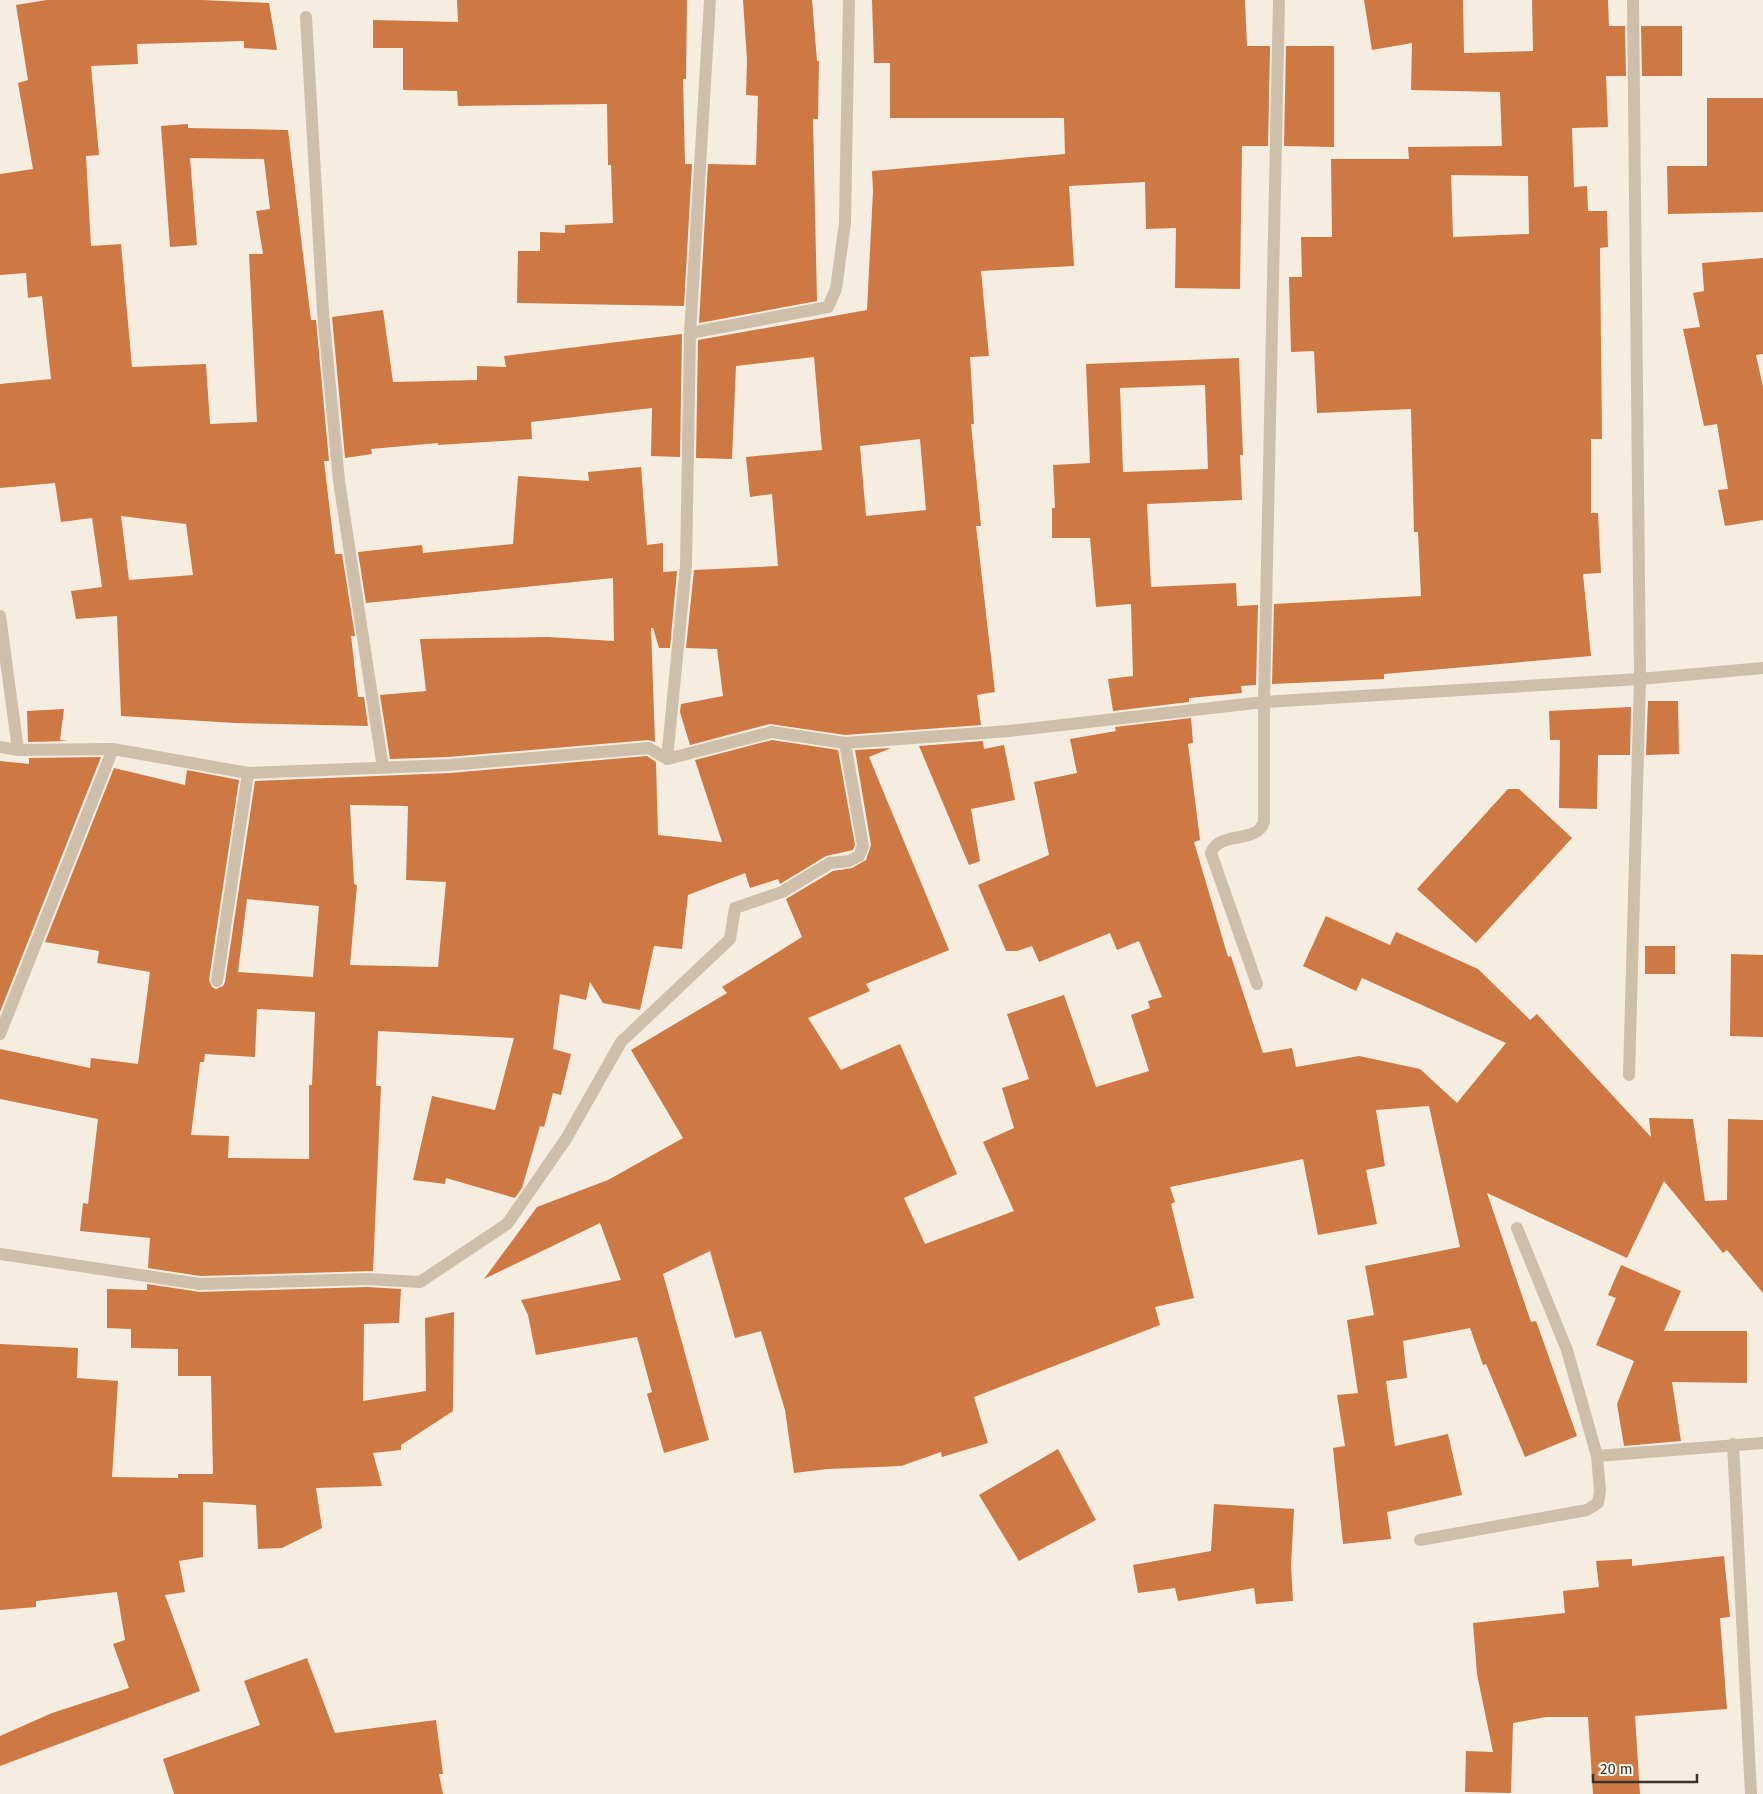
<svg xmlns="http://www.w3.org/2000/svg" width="1763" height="1794" font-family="'Fira Sans',sans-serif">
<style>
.building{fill:#ce7844;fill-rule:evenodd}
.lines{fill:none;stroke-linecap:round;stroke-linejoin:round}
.minor{stroke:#cebfaa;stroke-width:12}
</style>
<rect width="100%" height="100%" fill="#f5eddf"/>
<path class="building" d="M47,0H202L269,3L277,50L244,48V41L137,44L138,64L91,66L99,155L86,156L91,246L121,244L132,367L206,364L210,424L257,422L249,254H263L256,211L270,209L264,159L190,158L197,245L170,247L161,126L188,124V128L288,130L311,320H316L329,461H324L335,554H342L355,636H351L358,697H364L368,726L235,723L121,716L117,616L76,619L71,591L102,587L92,518L61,522L55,483L0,488V384L51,379L42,296L28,298L26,273L0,275V174L33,169L18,83L28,80L16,5ZM121,516L186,524L193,575L129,580Z
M457,0H687L686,79H683L685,164H692L684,306L517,303L518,251H540V232L565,233V225L613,223L611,165H608L607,104L458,106L457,91L403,90V48H373V20L458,22Z
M743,0H812L817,61H819L818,119H813L817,301L699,323L708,164L756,165L758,96L746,95L747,60Z
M872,0H1245L1247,46H1270L1268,146H1242L1240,289L1175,288L1176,228L1146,229L1145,182L1069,186L1074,266L981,271L989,356L970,357L974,424H971L981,526H976L995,692L977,695L981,725L845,735L770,724L690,745L680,712L681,704L723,696L717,649L686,648L694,570L778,566L772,494L750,497L746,457L822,450L814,357L736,366L732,459L696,458L698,340L867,310L873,191L872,171L1065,154L1064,118H890V63H874ZM920,439L926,510L866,516L860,446Z
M1364,0H1463L1464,53L1533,51L1532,0H1608L1609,26H1625L1626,76H1606L1608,127L1572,128L1574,187L1587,186L1588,211H1607L1608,247L1600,248L1602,439H1591V513H1598L1601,573L1583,574L1591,656L1384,674V679L1272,684L1274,604L1421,596L1418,532H1414L1411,409L1317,413L1314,351L1291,352L1289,277H1302L1301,237H1332L1331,159H1409L1408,147L1502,146L1500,92L1411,90L1412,43L1372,50ZM1451,175L1528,176L1529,234L1453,237Z
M1641,26H1682V76H1642Z
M1286,46H1334V147L1284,146Z
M1707,98H1763V212L1668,214L1667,166H1707Z
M1763,258V354L1756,355L1763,387V520L1725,526L1718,490L1728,489L1717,424L1704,426L1683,329L1700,327L1693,293L1704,291L1702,263Z
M383,310L393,382L477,380V366L506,367L504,356L682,334L680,457L651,456L652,408L531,422L532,439L438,445V443L371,449L372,454L345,458L332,317Z
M1239,358L1243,455H1240L1242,500L1147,504L1151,587L1236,583L1237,606L1258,605L1256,685L1241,686L1242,693L1189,698V702L1113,711L1108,679L1133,676L1131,604L1096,607L1090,538H1052V508H1055L1053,465L1090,463L1086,364ZM1205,385L1208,469L1123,472L1120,388Z
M641,467L647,545L663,543V572L677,571L670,648H659L653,628H651L655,742L648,740L448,757L390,759L380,695L426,691L420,639L548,637L614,641L613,578L366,603L358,552L422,545L423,553L513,544L518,476L589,481L588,472Z
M1648,701H1678L1679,754L1646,755Z
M1631,707L1630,755H1598L1597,809L1559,808L1560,740H1550L1549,711Z
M64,709L60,740L68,741L28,742L27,711Z
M1191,718L1193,743L1188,744L1200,840L1194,842L1228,957L1231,956L1263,1053L1292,1048L1296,1067L1359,1056L1420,1069L1457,1103L1506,1043L1362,978L1356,991L1303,966L1326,916L1390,945L1396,932L1478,969L1530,1020L1537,1014L1651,1137L1649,1118L1693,1119L1705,1201L1727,1200L1728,1119L1763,1120V1293L1727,1250L1723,1253L1664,1181L1627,1258L1487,1193L1531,1322L1536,1321L1577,1436L1525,1457L1486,1364L1483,1365L1470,1328L1403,1341L1407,1378L1386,1381L1395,1446L1448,1434L1462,1495L1387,1512L1391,1539L1343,1544L1333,1448L1345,1446L1337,1395L1358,1393L1347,1320L1374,1315L1365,1266L1460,1247L1429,1106L1376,1110L1385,1166L1366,1170L1377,1224L1318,1235L1303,1159L1170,1187L1175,1202L1171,1204L1194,1298L1155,1307L1160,1325L974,1397L988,1443L942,1457L941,1452L901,1466L828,1469L794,1473L785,1410L761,1331L735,1338L710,1251L663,1274L709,1440L664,1453L647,1394L652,1392L637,1337L536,1355L528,1315L521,1300L621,1280L600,1223L484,1279L537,1207L608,1180L683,1138L631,1050L727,993L722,987L802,937L786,899L833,871L852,868L866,860L871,845L855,750L891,748L869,757L949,950L866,984L870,991L808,1018L841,1070L900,1044L957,1174L904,1198L925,1244L1014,1211L983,1142L1014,1128L1002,1088L1029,1079L1007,1014L1064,995L1096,1087L1149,1071L1131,1015L1150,1008L1148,1001L1162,997L1139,941L1117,950L1110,933L1039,962L1032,946L1017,951H1006L978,885L1049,855L1034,782L1077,773L1070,739L1116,731L1115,727Z
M772,740L838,750L855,845L853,850L826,856L780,884L778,879L750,888L745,873L688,895L682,949L654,946L640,1010L603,1003L590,982L586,1000L560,994L553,1049L571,1054L561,1095L553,1093L544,1127L540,1126L522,1188L515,1198L446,1178L445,1184L413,1180L432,1096L495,1110L514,1038L378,1031L376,1086H381L373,1271L200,1276L148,1268L150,1238L80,1231L83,1203L88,1204L98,1119L0,1099V1049L90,1068L91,1058L138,1064L150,972L97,963L99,951L45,942L114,768L185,785L187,770L239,780L209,980L212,987L216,989L223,986L225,982L255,781L450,773L647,756L656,762L658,835L722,842L695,760ZM350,805L408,806L406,880L446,882L438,967L350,965L357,885L354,884ZM247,899L319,906L313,977L238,972ZM257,1009L315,1012L312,1085H309V1159L228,1158L229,1136L191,1135L200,1062H204L205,1054L255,1057Z
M983,741L984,749L1004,745L1015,800L971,809L980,861L969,865L919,746Z
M101,757L0,1012V761L29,764V758Z
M1508,789H1519L1572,838L1476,943L1417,889Z
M1645,946H1675V974H1645Z
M1731,954L1763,955V1037L1730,1036Z
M1621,1265L1681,1291L1664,1331H1747V1383L1672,1382L1681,1441L1624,1446L1617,1404L1634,1361L1596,1345L1616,1298L1608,1295Z
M147,1284L200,1292L367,1287L401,1289L399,1323L364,1324L363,1401L426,1391L425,1318L454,1312L453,1411L401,1445V1450L373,1453L382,1486L316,1488L322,1528L282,1548L258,1549L256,1505L203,1502V1557L179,1561L185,1592L165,1595L200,1691L0,1766V1736L52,1713L129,1688L113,1644L125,1640L117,1592L36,1601V1607L0,1610V1344L78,1348L77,1378L118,1381L112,1477L178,1478V1474H213L211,1376H178V1349L131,1348V1329L107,1328V1289L147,1290Z
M1058,1449L1096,1520L1019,1561L979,1495Z
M1214,1504L1294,1509L1291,1566L1293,1601L1256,1604L1254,1588L1178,1601L1175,1588L1138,1593L1133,1565L1211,1551Z
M1724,1556L1730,1617L1720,1618L1727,1709L1635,1716L1640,1794H1593L1588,1717H1546L1513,1723L1511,1793L1465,1792L1466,1751L1493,1752L1477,1674L1473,1623L1565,1613L1563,1591L1599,1587L1596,1561L1632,1559V1566Z
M307,1658L335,1733L436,1720L443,1774H439L443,1794H174L163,1759L260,1725L244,1681Z"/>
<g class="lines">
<path class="minor" d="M306,17L323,312L339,481L383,768
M690,333L828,307L836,289L845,223L849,0
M0,616L18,750
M0,747L18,750L113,749L248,773L449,765L649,748L667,759L772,732L845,743L1009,731L1264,702L1640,679L1763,668
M667,759L686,565L690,333L710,0
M217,981L248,773
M1257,984L1211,853C1219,830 1256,845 1264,822V702L1279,0
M0,1034L113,749
M1629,1075L1640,679L1633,0
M0,1254L200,1284L367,1279L420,1282L507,1224L566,1139L621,1042L730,939L735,908L782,892L830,863L849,861L859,856L863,846L845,743
M1733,1444L1751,1794
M1597,1456L1763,1443
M1420,1540L1587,1510L1598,1503L1600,1491L1597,1456L1567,1350L1517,1228"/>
</g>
<path d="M1593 1774v8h104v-8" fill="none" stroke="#3b322a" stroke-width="2.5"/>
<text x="1600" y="1774" font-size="15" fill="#3b322a" stroke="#fcf7ec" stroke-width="4" paint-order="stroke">20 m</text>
</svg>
